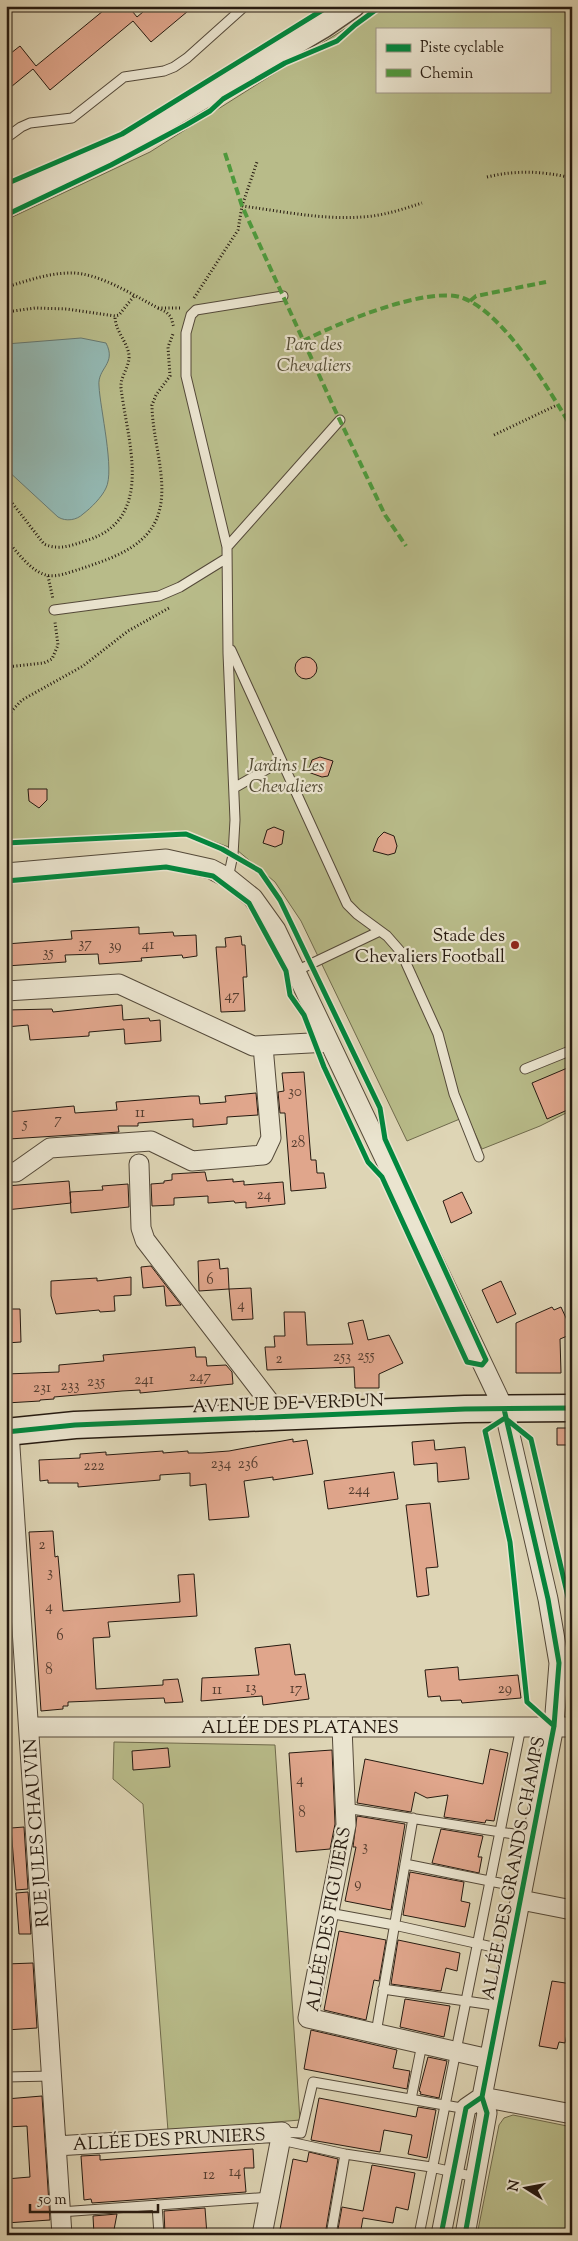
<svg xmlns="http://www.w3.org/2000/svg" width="578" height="2241" font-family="'Sorts Mill Goudy',serif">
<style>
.green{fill:#b8bb89;stroke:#6f6a4c;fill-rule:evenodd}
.water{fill:#93b8b2;stroke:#677971}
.building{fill:#e0a68c;stroke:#261a10}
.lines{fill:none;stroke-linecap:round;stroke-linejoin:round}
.service-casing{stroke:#544939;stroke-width:11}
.minor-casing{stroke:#544939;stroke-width:21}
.tertiary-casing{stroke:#544939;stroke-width:25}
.secondary-casing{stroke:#261a10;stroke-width:29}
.path{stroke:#261a10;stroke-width:3;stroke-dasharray:1 2.5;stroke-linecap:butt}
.service{stroke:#eae4cf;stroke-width:9}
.minor{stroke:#eae4cf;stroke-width:19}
.tertiary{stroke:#eae4cf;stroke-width:22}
.secondary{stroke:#eae4cf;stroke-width:26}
.quiet{stroke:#4e993c;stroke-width:4;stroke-dasharray:8 4;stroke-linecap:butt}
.cycleway-casing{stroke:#eae4cf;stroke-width:8}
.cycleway{stroke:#00873e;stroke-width:5}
.poi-dot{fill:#8f2418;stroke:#eae4cf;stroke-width:2}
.labels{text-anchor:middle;stroke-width:4.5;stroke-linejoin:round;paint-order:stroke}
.number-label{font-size:15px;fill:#543d2f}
.park-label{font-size:18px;font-style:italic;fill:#524a34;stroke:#eae4cf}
.poi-label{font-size:18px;fill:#261a10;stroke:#eae4cf;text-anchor:end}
.street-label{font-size:18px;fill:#261a10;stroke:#eae4cf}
</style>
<rect width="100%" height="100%" fill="#ded5b5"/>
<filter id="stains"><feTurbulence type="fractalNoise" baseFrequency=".004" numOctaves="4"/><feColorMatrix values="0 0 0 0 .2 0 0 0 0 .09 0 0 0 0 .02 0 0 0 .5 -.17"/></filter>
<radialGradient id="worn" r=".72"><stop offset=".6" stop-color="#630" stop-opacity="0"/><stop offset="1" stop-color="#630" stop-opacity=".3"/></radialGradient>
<path class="green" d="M381,6H572V1110L540,1126L482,1149L467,1116L407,1141L301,921L275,882L237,850L184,831L6,842V220L150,152ZM377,29H549V91H377Z
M114,1742L275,1745L300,2120L168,2131L143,1804L113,1779Z
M513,2115L572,2127V2235H477L499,2125L504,2118Z"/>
<path class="water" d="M81,338L106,343C117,364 97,368 99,386C100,408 115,471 106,488C102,497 91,508 83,514C77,520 66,522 58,517L6,469V344Z"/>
<path class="building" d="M109,6H128L137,17L150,6H194L151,42L133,21L50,90L33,69L6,91V57L20,46L36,66Z
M295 668a11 11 0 1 1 22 0a11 11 0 1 1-22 0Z
M320,757L333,761L328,776L322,777L308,772L312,760Z
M28,789H47V800L39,808L29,801Z
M274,827L284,831L282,844L275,847L263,843L267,830Z
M384,832L394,836L397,846L395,853L388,855L373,851L378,838Z
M139,927V934L173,932L174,936L196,935L197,956L183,958L182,955L141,958L142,961L99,964L98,954L65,955L66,962L6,966V944L72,939L71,931Z
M241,936L242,945H245L247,977H243L245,1011L221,1012L216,947H226L225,938Z
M122,1005L123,1020L149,1018L150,1021L160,1020L161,1041L125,1044L124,1029L89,1032V1036L30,1040L28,1025L6,1027V1010L52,1009L53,1012Z
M572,1066V1108L547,1119L532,1083Z
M304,1072L311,1160H316L317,1173H324L326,1188L291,1191L285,1113H280L278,1092L284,1091L282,1073Z
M256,1093L258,1115L227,1117V1124L193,1127V1119L138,1123V1126H118L119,1132L9,1139V1132H6V1112L74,1106L75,1113L117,1110L116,1102L191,1096H199L200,1104L226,1102L225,1096Z
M205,1172L207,1181L233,1179V1182L244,1181V1185L283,1182L285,1204L246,1208V1202L235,1203L234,1201L208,1203V1196L174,1198V1205L152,1206L151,1184L164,1183V1181L172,1180V1174Z
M69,1181L71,1203L6,1210V1186Z
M128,1184L129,1207L71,1213L70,1192L103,1190L102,1186Z
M462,1192L472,1213L451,1223L443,1201Z
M219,1259L220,1269L228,1268L229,1289L199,1291L198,1261Z
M151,1266L181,1305L166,1306L164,1286L143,1288L141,1267Z
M131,1277V1295L114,1296L115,1311L100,1312L99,1310L56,1314L51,1296V1281L97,1278V1281Z
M501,1281L516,1314L497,1323L482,1290Z
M251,1288L253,1319L232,1320L229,1289Z
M552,1307L554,1310L561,1307L572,1331V1334L560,1339L561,1373H516V1323Z
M6,1309H20L21,1342L6,1343Z
M284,1312H305L307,1345L353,1344L348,1323L363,1320L368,1340L389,1335L403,1363L379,1374V1388H355L354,1367L267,1370L265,1347H275L274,1336H285Z
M195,1347L196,1357H206L207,1366L226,1365L232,1372L233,1384L140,1393V1390L122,1391L54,1397V1399L40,1400V1401L6,1403V1374L59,1372V1365L104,1361L103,1355Z
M557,1428H572V1445H557Z
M293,1439V1442L307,1440L313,1474L273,1480V1477L244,1481L249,1517L209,1520L206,1484L190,1486V1473L160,1475V1480L78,1487V1483H48V1480L40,1481L39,1460L80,1458V1454L106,1452V1455L163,1451V1453L188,1451V1453H202L229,1451Z
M434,1440L435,1450L465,1447L469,1479L438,1482L437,1463L414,1465L412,1442Z
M394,1472L398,1499L328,1509L324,1481Z
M430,1503L438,1567L426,1568L429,1595L417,1597L406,1505Z
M53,1531L55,1557L58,1556L63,1611L180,1602L178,1575L194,1574L197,1616L108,1622L110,1637L93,1638L96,1689L163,1685V1680L178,1679L183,1702L165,1703L164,1698L93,1701L68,1702V1706H63V1709L41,1711L29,1532Z
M290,1644L295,1675L305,1674L309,1699L263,1705L262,1696L201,1701L202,1678L259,1675L255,1648Z
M458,1667L459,1680L518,1675L521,1698L462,1703L461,1700L441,1701L440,1696L428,1697L425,1670Z
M168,1748L170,1767L133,1770L132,1751Z
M490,1749L508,1753L494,1821L486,1820L485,1823L444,1817L448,1795L427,1798L415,1792L411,1812L357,1803L365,1759L483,1784Z
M332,1750L335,1824L330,1849L296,1852L289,1753Z
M357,1816L405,1824L391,1910L345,1901L356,1847H353Z
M24,1827L28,1889L16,1890L11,1828Z
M441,1829L483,1836L478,1857H482L479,1873L432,1863Z
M410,1872L464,1882L461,1901L470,1903L465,1927L403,1915Z
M28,1892L31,1934H19L16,1893Z
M339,1931L386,1940L379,1981L374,1980L366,2020L324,2010Z
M398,1940L460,1953L457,1971L446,1968L441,1991L391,1984Z
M33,1963L37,2028L6,2030V1964Z
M552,1981L572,1984V1996L569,2000L571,2016L565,2043L559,2042L557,2049L539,2046Z
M405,1999L450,2006L444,2037L400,2027Z
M311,2030L397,2050L393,2068L410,2071L407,2089L304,2069Z
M428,2057L447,2061L439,2098L420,2094L421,2092L419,2091Z
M42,2096L50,2220L6,2223V2179L30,2177L27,2126L6,2127V2099Z
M319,2098L416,2117L418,2107L436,2110L427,2158L408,2154L412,2135L384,2130L380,2152L311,2140Z
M253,2149L254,2168H244L246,2192L92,2203L91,2199L84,2200L81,2156L100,2155V2160Z
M309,2152L338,2159L325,2235H279L293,2159L307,2162Z
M372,2165L415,2173L408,2210L396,2207L393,2223L363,2218L360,2235H337L342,2207L363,2211Z
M205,2208L207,2235H188V2233L165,2234L164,2211Z
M117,2214L113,2235H94L93,2216Z"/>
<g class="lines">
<defs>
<path id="service" d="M6,138L21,127L30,123L72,118L124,77L164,71L174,67L187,58L245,6
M227,547L340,420
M54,610L159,596L180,587L227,558
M231,650L347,904L357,914L387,936L401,952L438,1034L454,1094L479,1157
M234,788L281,761
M228,878L233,855L235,820L228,653L227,547L186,376V333L191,315L196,310L283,296
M296,971L380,931
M525,1069L572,1050
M345,1808L533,1837
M405,1864L524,1888
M329,1913L394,1925L511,1951
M383,1989L500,2006
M376,2033L413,1818
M6,2077L51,2076
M411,2099L422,2044
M282,2132L301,2133L313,2082L467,2109
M281,2140L345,2154L431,2167L475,2177
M157,2205L159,2235
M60,2212L270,2197
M331,2235L345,2154
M419,2235L521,1727"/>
<path id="minor" d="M6,873L166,859L211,869L228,878L253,898L276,930L504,1409L548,1599L559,1663L554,1726L482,2097L487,2113L465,2235
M6,991L119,984L253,1046L329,1042
M139,1164L141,1228L145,1240L271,1404L274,1417
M6,1172H16L50,1148L151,1141L192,1161L263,1155L271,1138L263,1046
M9,1432L62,2235
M29,1727H572
M342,1727L346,1825L308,2018L489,2059
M521,1900L572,1910
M482,2097L572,2114
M56,2146L282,2132L262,2235
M441,2235L466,2108L482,2097"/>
<path id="tertiary" d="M6,200L111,152L324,26L353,6"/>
<path id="secondary" d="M6,1432L75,1425L465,1409L572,1408"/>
</defs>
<use href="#service" class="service-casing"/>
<use href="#minor" class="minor-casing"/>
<use href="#tertiary" class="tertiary-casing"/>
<use href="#secondary" class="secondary-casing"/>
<path class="path" d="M487,177C516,170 542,171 572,178
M242,206C281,211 322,220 362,217C383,216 403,209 422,203
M6,287C27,281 48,273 70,273C100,272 139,299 166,312L171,317L174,328
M194,298L238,230L242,206L257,162
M158,308H182
M6,312L35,308L67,309L115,316L119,315L134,296
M494,435L557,405
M6,495L44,544C59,551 73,545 88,540C156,518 127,440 121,388C120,376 130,367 129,355C127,341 115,331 115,316
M6,540C18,552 29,570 46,575C56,578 70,572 80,569C113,558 152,546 160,508C167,477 152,437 152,405L156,395L170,376L168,347L173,334
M48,576L53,599
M6,667L44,663L52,659L58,645L55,622
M6,717L22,700L83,666L128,631L169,608"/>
<use href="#service" class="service"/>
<use href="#minor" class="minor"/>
<use href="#tertiary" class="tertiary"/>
<use href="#secondary" class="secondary"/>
<path class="quiet" d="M225,153L242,206L335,410L385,515L406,546
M470,301L476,296L546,282
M303,341C336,324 428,285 463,298C505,314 549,390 572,428"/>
<defs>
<path id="cycleway" d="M6,184L122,134L329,6
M6,215L111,165L186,125L210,111L223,99L285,63L337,41L355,25L381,6
M6,843L186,834L222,849L260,871L280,900L380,1108L385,1139L486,1360L482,1365L467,1362L382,1177L368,1162L324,1067L304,1015L290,995L286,971L249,903L213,876L166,867L6,881
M6,1432L75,1425L465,1409L572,1408
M554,1726L527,1702L510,1542L485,1431L505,1418L531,1439L572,1614
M441,2235L466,2108L482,2097
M465,2235L487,2113L482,2097L554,1726L559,1663L548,1599L504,1409"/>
</defs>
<use href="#cycleway" class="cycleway-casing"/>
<use href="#cycleway" class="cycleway"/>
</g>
<circle class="poi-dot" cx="515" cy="945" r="5"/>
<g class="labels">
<g class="number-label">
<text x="85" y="948">37</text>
<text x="148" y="949">41</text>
<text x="115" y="950">39</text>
<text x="48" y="957">35</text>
<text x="232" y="1000">47</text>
<text x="295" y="1096">30</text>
<text x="140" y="1117">11</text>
<text x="58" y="1124">7</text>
<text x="25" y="1128">5</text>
<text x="298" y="1147">28</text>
<text x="264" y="1199">24</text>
<text x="210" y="1284">6</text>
<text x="241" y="1309">4</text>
<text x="366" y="1360">255</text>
<text x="342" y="1361">253</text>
<text x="279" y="1363">2</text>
<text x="200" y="1381">247</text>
<text x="144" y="1384">241</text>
<text x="96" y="1386">235</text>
<text x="70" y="1390">233</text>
<text x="42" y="1392">231</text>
<text x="221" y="1468">234</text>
<text x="248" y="1468">236</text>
<text x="94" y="1470">222</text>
<text x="359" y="1494">244</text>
<text x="42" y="1549">2</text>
<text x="50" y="1577">3</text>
<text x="49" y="1611">4</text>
<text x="60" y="1640">6</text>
<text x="49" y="1674">8</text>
<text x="251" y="1692">13</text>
<text x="296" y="1693">17</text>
<text x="505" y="1693">29</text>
<text x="217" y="1694">11</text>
<text x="300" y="1784">4</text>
<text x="302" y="1817">8</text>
<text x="365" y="1851">3</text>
<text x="358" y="1888">9</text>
<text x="235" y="2176">14</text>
<text x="209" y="2179">12</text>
</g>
<g class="park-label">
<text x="314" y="350">Parc des<tspan x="314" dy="21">Chevaliers</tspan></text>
<text x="286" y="771">Jardins Les<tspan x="286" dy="21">Chevaliers</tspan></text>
</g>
<g class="poi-label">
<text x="505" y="941">Stade des<tspan x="505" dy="21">Chevaliers Football</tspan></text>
</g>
<g class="street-label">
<text transform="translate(288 1403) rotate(-2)" y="6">AVENUE DE VERDUN</text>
<text x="300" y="1733">ALLÉE DES PLATANES</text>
<text transform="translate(36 1833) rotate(-94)" y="6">RUE JULES CHAUVIN</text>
<text transform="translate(513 1868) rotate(-79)" y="6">ALLÉE DES GRANDS CHAMPS</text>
<text transform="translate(328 1919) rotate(-80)" y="6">ALLÉE DES FIGUIERS</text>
<text transform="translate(169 2139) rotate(-3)" y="6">ALLÉE DES PRUNIERS</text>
</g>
</g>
<rect width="578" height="2241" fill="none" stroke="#ded5b5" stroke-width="25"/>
<rect x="8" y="8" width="563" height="2226" fill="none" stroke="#261a10" stroke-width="2.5"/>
<rect x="12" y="12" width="553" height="2216" fill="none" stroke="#261a10"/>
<rect x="376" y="28" width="175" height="65" fill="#eae4cf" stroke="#9c9383"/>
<rect x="386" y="44" width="25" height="8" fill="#00873e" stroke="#9c9383"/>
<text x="420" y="52" font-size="15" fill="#261a10">Piste cyclable</text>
<rect x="386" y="69" width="25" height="8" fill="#4e993c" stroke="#9c9383"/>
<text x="420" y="78" font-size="15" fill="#261a10">Chemin</text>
<g transform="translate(526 2188) rotate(281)" stroke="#eae4cf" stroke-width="4" paint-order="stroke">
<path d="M0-4L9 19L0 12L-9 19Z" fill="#261a10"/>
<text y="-8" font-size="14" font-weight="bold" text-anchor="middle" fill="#261a10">N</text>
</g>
<path d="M30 2204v8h128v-8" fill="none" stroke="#261a10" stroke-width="2.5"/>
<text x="38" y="2204" font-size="15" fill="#261a10" stroke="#eae4cf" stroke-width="4" paint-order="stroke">50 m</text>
<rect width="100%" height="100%" filter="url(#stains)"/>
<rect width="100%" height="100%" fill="url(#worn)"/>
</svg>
